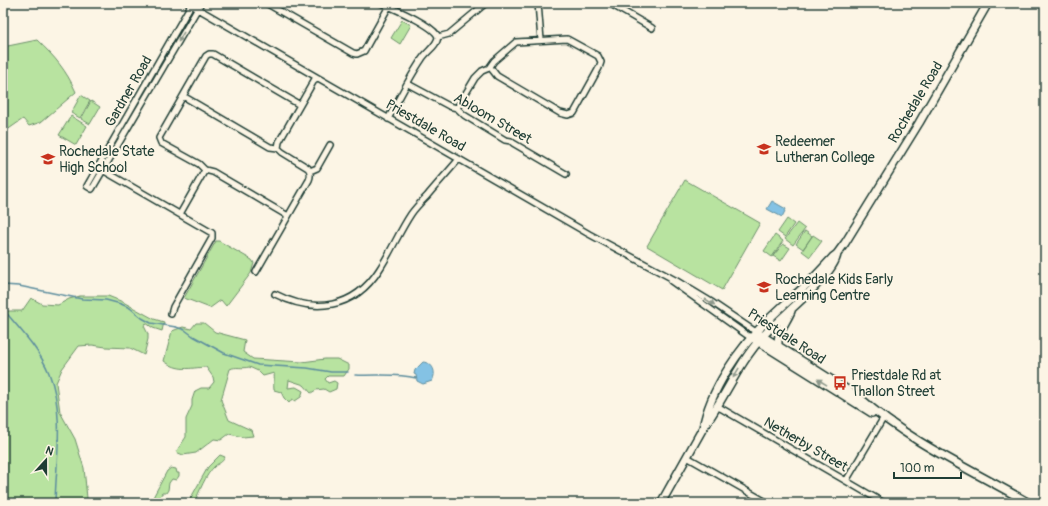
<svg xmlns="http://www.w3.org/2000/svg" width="1048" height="506" font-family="Pangolin,sans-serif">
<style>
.green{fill:#b8e3a0;stroke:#6c906a}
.water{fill:#84c2e4;stroke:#5c8d9e}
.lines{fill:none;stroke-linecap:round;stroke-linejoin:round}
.stream{stroke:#5c8d9e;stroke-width:1.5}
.street-casing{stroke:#1f3d34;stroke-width:8}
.secondary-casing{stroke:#1f3d34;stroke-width:10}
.street{stroke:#fcf5e5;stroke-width:5}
.secondary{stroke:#fcf5e5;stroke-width:7}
.oneway{fill:#8e998c}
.labels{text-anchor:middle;stroke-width:4;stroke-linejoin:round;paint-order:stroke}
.street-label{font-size:14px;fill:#1f3d34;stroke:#fcf5e5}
.poi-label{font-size:14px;fill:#1f3d34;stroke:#fcf5e5;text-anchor:start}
</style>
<rect width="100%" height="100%" fill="#fcf5e5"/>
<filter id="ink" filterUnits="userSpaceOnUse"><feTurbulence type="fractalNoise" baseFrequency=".025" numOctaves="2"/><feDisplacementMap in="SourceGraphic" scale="8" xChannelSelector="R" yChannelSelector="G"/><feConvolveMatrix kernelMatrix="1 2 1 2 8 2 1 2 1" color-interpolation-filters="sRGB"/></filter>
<g filter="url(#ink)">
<path class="green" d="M402,20L411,25L400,44L391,38Z
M37,40C55,57 66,70 76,92L41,122L29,126L23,119L3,133V47Z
M81,95L90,101L80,118L71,113Z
M91,101L100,107L90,124L81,119Z
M71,116L87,126L76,145L59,135Z
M685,180L760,223L722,290L647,246Z
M787,219L794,224L785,237L778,232Z
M797,223L805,229L793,245L785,239Z
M805,231L812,236L803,249L796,244Z
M775,235L783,241L772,257L764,251Z
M813,235L822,241L810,257L802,251Z
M216,241H219L252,260L254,263L251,273L226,306L221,300L210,308L184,298Z
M783,244L790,248L781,261L773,256Z
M80,296H108L123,302L154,319L164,322L162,331L153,328L146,323L144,326L148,334V339L144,355L130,348L106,347L92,345L79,346L62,369L56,383L60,412L75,439L84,468L87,498L90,503H3V321L8,311H22L31,298L42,304L58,305L69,299Z
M196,323H204L215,332L245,340L243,352L253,359L302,362L325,359H337L349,365V369L344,376H328L325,379L328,383L334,381L337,383L336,389L329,392L324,389L316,390L311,393L304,385L289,380L288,388L296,387L303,391L301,397L295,401L292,399L289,403L284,398L281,392L274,390C273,384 275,379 274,373L263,376L258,371L249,367C242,369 236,366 230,369L221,400L229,420L251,430L253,436L243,437L229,434L221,440L214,439L196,453L183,455L176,452L186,437V419L192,406V400L195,391L201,388H209L214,382L213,377L206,367C189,368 179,372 164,361L172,331L183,327L191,329Z
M220,455L225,457C221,464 220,462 215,466C205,475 200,491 194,503H188L208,467Z
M171,468L176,469L177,473H179V476L176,480L172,479L169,483L168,490L166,493H162L156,503H150L167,471Z"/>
<path class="water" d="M772,201L786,209L782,217L767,209Z
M423,362C433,363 437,372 432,381L423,384L417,381L416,375L414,374L415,370Z"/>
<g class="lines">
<path class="stream" d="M3,285L19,286L82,299L106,300L121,304L130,308L142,318L151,323L176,327L185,330L193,336L224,353L258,365L307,368L331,372H348
M3,309C19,328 39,349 49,373C65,414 56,460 55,503
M355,375C375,376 396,373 416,378"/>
<defs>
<path id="street" d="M188,3L589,234L675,280L713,303L756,332
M192,3L87,186L92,189L201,3
M266,3L353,53L357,54L364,51L389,6
M381,3C393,8 435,26 438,37
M538,3L541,40
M609,3L652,28
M438,37L449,34L486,3
M408,84L449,106L457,108L464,115L505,140L511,141L513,143L566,174
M183,96L270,147L278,148L282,152L308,168C311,172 311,175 309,180L256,272
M457,108L475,78L482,71L489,68L494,61L516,42L567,39L598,56L601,62L599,68L574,113L568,115L560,113L497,76L490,67
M388,119C399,99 409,78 422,59C427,51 437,46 438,37
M278,148L279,142L316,77
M101,169L212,233V238L173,307L171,314
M205,170L213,172L288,216
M310,171L317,168L330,145
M180,214L205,170L199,164L161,143L159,138L206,56L209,54H213L300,105
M671,281L751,338
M275,294C314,314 354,309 379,270C391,252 399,232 411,214C415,208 421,202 427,196C437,184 448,172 459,159
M717,406L884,503
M687,457L768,503
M846,481L884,417
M1013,503L1017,496"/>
<path id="secondary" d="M756,332L860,398C909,442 972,470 1029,503
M754,339L872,413
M778,345C777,332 786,323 791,311
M703,428C710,390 739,348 767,321C779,309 792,298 805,286C815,277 824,267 833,257L837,254L845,243L919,123L988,3
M661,503L703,428C725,398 738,363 764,335C780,317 834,276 837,254"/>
</defs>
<use href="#street" class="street-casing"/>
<use href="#secondary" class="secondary-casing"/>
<use href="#street" class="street"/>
<use href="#secondary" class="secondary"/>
</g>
<defs><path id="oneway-solid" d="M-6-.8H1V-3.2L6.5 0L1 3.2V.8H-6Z"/></defs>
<g class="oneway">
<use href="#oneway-solid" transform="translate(181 37) rotate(120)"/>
<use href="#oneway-solid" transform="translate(710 302) rotate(32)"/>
<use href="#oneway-solid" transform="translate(736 373) rotate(121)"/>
<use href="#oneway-solid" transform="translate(822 382) rotate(-148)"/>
</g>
</g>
<defs>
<symbol id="school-bare" viewBox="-9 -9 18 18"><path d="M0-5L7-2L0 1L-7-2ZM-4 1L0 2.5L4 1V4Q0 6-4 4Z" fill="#c8321e" stroke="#fcf5e5" stroke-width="2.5" paint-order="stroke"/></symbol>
<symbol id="bus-bare" viewBox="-9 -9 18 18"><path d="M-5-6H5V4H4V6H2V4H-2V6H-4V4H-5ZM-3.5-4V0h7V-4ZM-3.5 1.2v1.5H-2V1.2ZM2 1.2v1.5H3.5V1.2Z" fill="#c8321e" stroke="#fcf5e5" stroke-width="2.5" paint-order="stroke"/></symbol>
</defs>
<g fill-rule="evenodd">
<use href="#school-bare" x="754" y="139" width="20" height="20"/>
<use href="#school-bare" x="38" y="149" width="20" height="20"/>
<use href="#school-bare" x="754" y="277" width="20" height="20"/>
<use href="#bus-bare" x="830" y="373" width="20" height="20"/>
</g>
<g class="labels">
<g class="street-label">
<text transform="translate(128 91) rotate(-60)" y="5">Gardner Road</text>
<text transform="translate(915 102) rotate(-59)" y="5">Rochedale Road</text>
<text transform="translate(493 118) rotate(30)" y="5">Abloom Street</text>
<text transform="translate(426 125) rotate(30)" y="5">Priestdale Road</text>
<text transform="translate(787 336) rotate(33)" y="5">Priestdale Road</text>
<text transform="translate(806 444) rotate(30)" y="5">Netherby Street</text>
</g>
<g class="poi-label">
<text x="775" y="146">Redeemer<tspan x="775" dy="16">Lutheran College</tspan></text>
<text x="59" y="156">Rochedale State<tspan x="59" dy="16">High School</tspan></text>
<text x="775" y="284">Rochedale Kids Early<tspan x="775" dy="16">Learning Centre</tspan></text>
<text x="851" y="380">Priestdale Rd at<tspan x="851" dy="16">Thallon Street</tspan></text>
</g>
</g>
<rect width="1048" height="506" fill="none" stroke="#fcf5e5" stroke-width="16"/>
<rect x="8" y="8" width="1032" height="490" fill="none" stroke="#1f3d34" stroke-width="1.5" filter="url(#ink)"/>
<g transform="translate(46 460) rotate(21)" stroke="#fcf5e5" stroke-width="3" paint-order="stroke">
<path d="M0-3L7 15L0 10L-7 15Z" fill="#1f3d34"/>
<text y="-6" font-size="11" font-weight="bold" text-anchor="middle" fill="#1f3d34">N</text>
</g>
<path d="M894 472v6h67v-6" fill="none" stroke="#1f3d34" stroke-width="2"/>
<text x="900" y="472" font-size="12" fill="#1f3d34" stroke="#fcf5e5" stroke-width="3" paint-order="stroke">100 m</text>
</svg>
